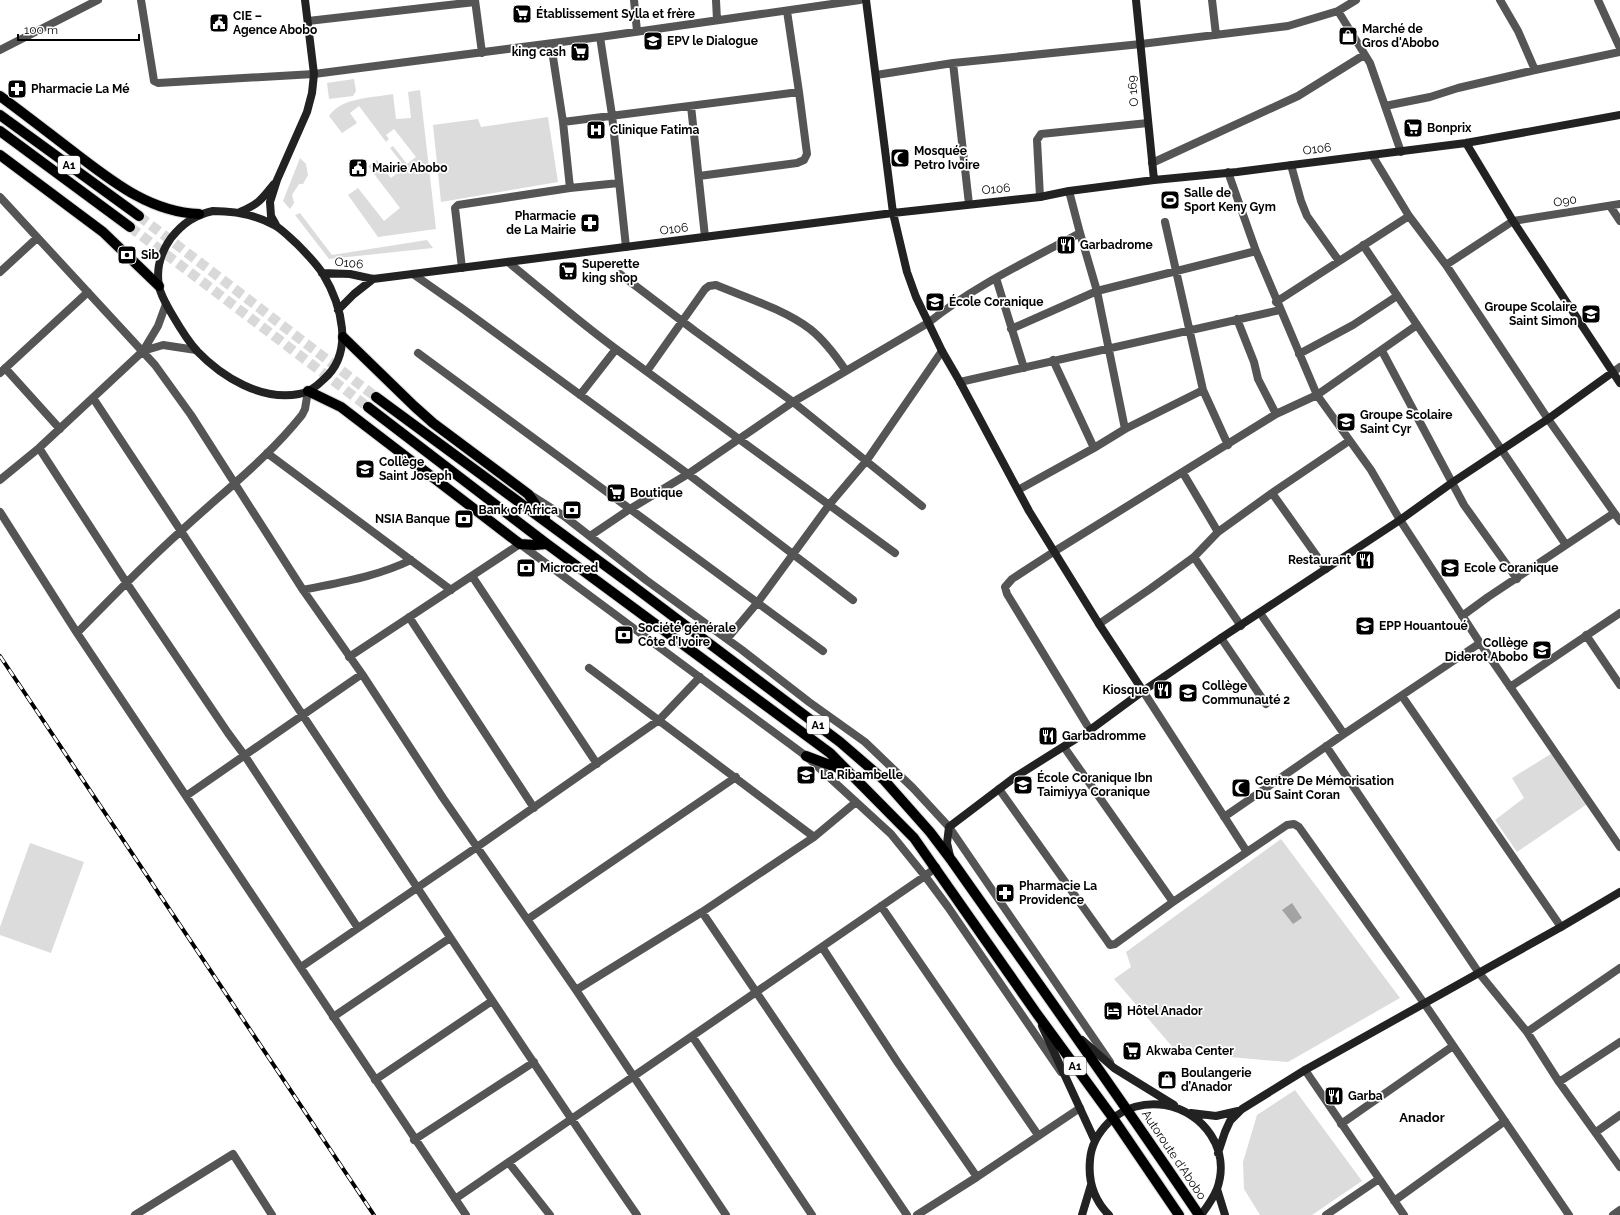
<svg xmlns="http://www.w3.org/2000/svg" width="1620" height="1215" font-family="Raleway,sans-serif">
<style>
.green{fill:#dcdcdc}
.water{fill:#a3a3a3}
.lines{fill:none;stroke-linecap:round;stroke-linejoin:round}
.primary-tunnel{stroke:#d9d9d9;stroke-width:10;stroke-dasharray:10 5;stroke-linecap:butt}
.primary-casing{stroke:#dbdbdb;stroke-width:12}
.street{stroke:#555;stroke-width:8}
.secondary{stroke:#222;stroke-width:8}
.primary{stroke:#000;stroke-width:10}
.rail-casing{stroke:#000;stroke-width:4}
.rail{stroke:#fff;stroke-width:2.5;stroke-dasharray:8;stroke-linecap:butt}
.labels{text-anchor:middle;stroke-width:3.5;stroke-linejoin:round;paint-order:stroke}
.shield{fill:#fff;stroke:#4c4c4c;stroke-width:1}
.shield-label{font-size:11px;font-weight:bold;fill:#000}
.poi-label{font-size:12px;font-weight:bold;fill:#000;stroke:#fff;text-anchor:start}
.street-label{font-size:12px;fill:#000;stroke:#fff}
.neighbourhood-label{font-size:13px;font-weight:bold;fill:#000;stroke:#fff}
</style>
<rect width="100%" height="100%" fill="#fff"/>
<path class="green" d="M354,79L356,91L353,96L329,99L327,83Z
M420,90L436,229L378,237L348,195L358,188L384,221L400,208L368,166L377,160L391,178L405,167L390,148L393,146L407,164L416,157L394,129L386,135L389,139L386,142L359,106L350,113L357,123L342,133L329,116C342,97 372,98 393,94L396,119L411,118L408,92Z
M548,117L558,182L441,202L433,125L478,119L481,127Z
M300,158L306,164L308,175L303,184H299L292,195L294,203L290,209L283,201Z
M300,213L332,255L427,240L433,248L329,259L295,215Z
M1554,752L1590,802L1517,852L1495,820L1524,798L1512,778Z
M1281,839L1400,998L1288,1062L1218,1056L1212,1051H1176L1114,979L1131,967L1126,952Z
M30,843L84,862L51,953L0,935V927Z
M1295,1090L1362,1181L1312,1215H1260L1244,1189L1243,1162L1257,1115Z"/>
<path class="water" d="M1292,903L1302,918L1293,924L1282,910Z"/>
<g class="lines">
<path class="primary-tunnel" d="M139,216L376,397
M130,227L368,407"/>
<defs>
<path id="primary" d="M0,96C26,115 50,134 75,153C113,182 150,212 199,214
M0,115L139,216
M0,131L130,227
M0,155L103,232L159,286
M343,337L414,406L433,423L528,494L545,518
M308,391L341,407L520,544L535,545L547,544
M376,397L633,586L840,742L884,780L930,832L952,861C1035,979 1119,1096 1199,1215
M368,407L547,544L830,753L914,838L1037,1014L1113,1118L1179,1215
M806,756L846,771"/>
</defs>
<use href="#primary" class="primary-casing"/>
<path class="street" d="M141,0L154,81L158,83L314,74L600,37L860,0
M475,0L482,53
M634,0L637,31
M716,0L717,20
M1212,0L1216,35
M1500,0L1518,31L1535,70
M1598,0L1620,48
M1338,11L1370,63L1401,152
M308,21L475,2
M600,37L612,115L626,247
M551,44L563,122L570,188
M0,50L98,0
M953,63L969,204
M876,75L953,63L1141,44L1288,26L1338,11L1356,0
M691,106L705,237
M1385,106L1430,97L1458,88L1535,70L1620,52
M563,122L799,92
M1372,155L1409,216L1446,265L1548,419L1620,521
M1152,163L1298,96L1364,55
M1291,165L1301,201L1307,216L1339,261
M1228,172L1256,251L1317,395L1371,470L1400,520L1480,643L1620,847
M699,176L797,163L804,160L807,154L799,92L787,11
M1069,191L1080,233L1097,291L1125,429
M0,197L155,365L191,415L303,590L362,674L443,798L576,990L726,1215
M1040,197L1037,140L1041,134L1148,123
M1610,206L1620,221
M1165,222L1203,390L1228,445
M1363,245L1566,545
M508,262C544,291 579,322 616,349C709,417 801,485 895,553
M1446,265L1513,221L1620,204
M462,268L455,208L458,205L570,188L619,183
M0,272L37,238
M413,274L463,309L688,474L853,600
M620,274L695,331L793,402L922,506
M996,278L1024,368
M1276,302L1409,216
M1237,319L1254,362L1258,379L1276,414
M1011,329L1097,291L1256,251
M143,351L163,345L196,350
M1382,351L1464,505L1517,579
M418,353L823,651
M1299,354L1353,325L1397,296
M1053,360L1094,448
M5,368L60,429
M647,371L705,289L709,286L716,285C747,298 783,309 810,329C824,340 836,356 846,371
M1613,372L1620,367
M0,373L88,292
M960,382L1280,310
M580,395L616,349
M93,398C190,547 289,694 387,842C470,967 552,1092 637,1215
M39,448L126,582L228,733L245,756L358,928
M267,453L451,590
M1183,473L1218,532
M0,480L39,448L143,351L158,326L166,304
M1018,490L1094,448L1125,429L1203,390
M1272,493L1326,569
M529,494L564,516L646,580L742,650L809,702L865,742L913,788L949,827L1110,1062
M0,512L77,633L466,1215
M590,536L630,509L688,474L793,402L928,323C974,286 1028,261 1080,233
M1194,557L1241,626
M472,576L597,764
M303,590C341,582 376,577 411,560
M1260,613L1344,734
M1462,616L1488,597L1614,513
M409,617L534,808
M1099,624L1150,589L1194,557L1218,532L1272,493L1349,441
M77,633C111,598 145,563 181,531C222,493 267,459 302,415L305,409L308,391
M1586,635L1620,685
M1221,638L1266,704
M727,639L758,602L829,505L867,460L942,351
M349,657L520,544L806,756L891,834L925,876L948,907L1061,1072
M589,668L814,837
M1510,687L1620,613
M1143,691L1247,852
M1402,696L1561,927
M1090,730L1007,594L1005,587L1012,579L1055,551L1276,414L1317,395L1417,325
M1326,746L1479,973L1527,1032L1559,1082L1620,1167
M999,789L1108,942L1110,945L1115,944L1173,902L1064,747
M186,796L362,674
M1224,817L1344,734L1480,643
M1173,902L1287,825L1294,824L1299,827L1424,1003L1569,1215
M881,906L1038,1135
M702,912L907,1215
M528,919L736,777
M822,947L898,1063L977,1177
M301,967L477,847L659,720L700,677
M576,990L702,912L814,837L856,802
M333,1017L450,938
M1527,1032L1620,968
M692,1036L812,1215
M1305,1070L1404,1215
M375,1080L492,1001
M1559,1082L1620,1042
M1341,1124L1453,1046
M1596,1132L1620,1115
M414,1140L534,1062
M509,1163L550,1215
M455,1199L925,876L936,867
M1394,1201L1505,1121
M135,1215L233,1154L272,1215
M917,1215L977,1177L1080,1108
M1326,1215L1379,1179
M1613,1215L1620,1210"/>
<path class="secondary" d="M866,0L893,213L907,272L916,297L942,351L960,382L1029,511L1099,624L1143,691
M1136,0L1154,180
M1466,143L1513,221L1620,383
M213,211C235,211 254,214 274,225C282,229 290,238 297,244C306,253 316,263 323,274C341,304 355,352 324,379C317,386 308,393 299,394C261,401 222,377 197,351C187,340 180,328 173,316C168,307 161,297 159,286C156,269 161,252 171,238C183,223 195,215 213,211Z
M240,212C259,204 262,199 274,184
M276,225L271,216L270,202L277,180L307,112L312,93L314,74L305,0
M322,273L350,274L373,279L444,270L893,213L1040,197L1069,191L1154,180L1237,172L1466,143L1620,115
M338,310L354,294L373,279
M950,856L947,843L949,827L1015,777L1090,730L1143,691L1221,638L1400,520L1453,482L1548,419L1613,372
M1042,1026L1095,1141
M1082,1040L1114,1068L1174,1105
M1191,1113L1216,1116L1238,1111
M1218,1153L1225,1132L1230,1121L1242,1109L1305,1070L1561,927L1620,892
M1217,1189L1225,1215
M1082,1215L1091,1185
M1109,1215C1094,1200 1088,1181 1090,1160C1091,1145 1099,1132 1109,1122C1124,1107 1145,1102 1165,1105C1204,1112 1231,1150 1217,1189C1213,1199 1207,1207 1201,1215"/>
<use href="#primary" class="primary"/>
<defs>
<path id="rail" d="M0,656L374,1215"/>
</defs>
<use href="#rail" class="rail-casing"/>
<use href="#rail" class="rail"/>
</g>
<defs>
<symbol id="supermarket-square" viewBox="-11 -11 22 22"><rect x="-9" y="-9" width="18" height="18" rx="4" fill="#000" stroke="#fff"/><path d="M-6-5.5h2.5l.6 2H6L4.5 2H-2.5L-4.4-4H-6ZM-1.5 3.2a1.3 1.3 0 1 0 .1 0ZM3 3.2a1.3 1.3 0 1 0 .1 0Z" fill="#fff"/></symbol>
<symbol id="civic-square" viewBox="-11 -11 22 22"><rect x="-9" y="-9" width="18" height="18" rx="4" fill="#000" stroke="#fff"/><path d="M-.6-6.5H3V-4.5H.6V-3L4-1V1h2V6H-6V1h2V-1L-.6-3ZM-1.2 2.5V6h2.4V2.5Z" fill="#fff"/></symbol>
<symbol id="shop-square" viewBox="-11 -11 22 22"><rect x="-9" y="-9" width="18" height="18" rx="4" fill="#000" stroke="#fff"/><path d="M-5-2.5h2.3a2.7 3.5 0 0 1 5.4 0H5L5.5 6h-11ZM-1.5-2.5h3a1.5 2.3 0 0 0-3 0Z" fill="#fff"/></symbol>
<symbol id="school-square" viewBox="-11 -11 22 22"><rect x="-9" y="-9" width="18" height="18" rx="4" fill="#000" stroke="#fff"/><path d="M0-5L7-2L0 1L-7-2ZM-4 1L0 2.5L4 1V4Q0 6-4 4Z" fill="#fff"/></symbol>
<symbol id="pharmacy-square" viewBox="-11 -11 22 22"><rect x="-9" y="-9" width="18" height="18" rx="4" fill="#000" stroke="#fff"/><path d="M-2-6h4v4h4v4h-4v4h-4v-4h-4v-4h4Z" fill="#fff"/></symbol>
<symbol id="hospital-square" viewBox="-11 -11 22 22"><rect x="-9" y="-9" width="18" height="18" rx="4" fill="#000" stroke="#fff"/><path d="M-5-5h3v3.5h4V-5h3V5h-3V1.5h-4V5h-3Z" fill="#fff"/></symbol>
<symbol id="mosque-square" viewBox="-11 -11 22 22"><rect x="-9" y="-9" width="18" height="18" rx="4" fill="#000" stroke="#fff"/><path d="M3.5-4.9A6 6 0 1 0 3.5 4.9A5 5 0 1 1 3.5-4.9Z" fill="#fff"/></symbol>
<symbol id="stadium-square" viewBox="-11 -11 22 22"><rect x="-9" y="-9" width="18" height="18" rx="4" fill="#000" stroke="#fff"/><path d="M0-5a6.5 5 0 1 0 0 10a6.5 5 0 1 0 0-10ZM-3.5-1.8h7v3.6h-7Z" fill="#fff"/></symbol>
<symbol id="restaurant-square" viewBox="-11 -11 22 22"><rect x="-9" y="-9" width="18" height="18" rx="4" fill="#000" stroke="#fff"/><path d="M-5-6h1v4h1v-4h1v4h1v-4h1v5L-1.5 .5V6h-2V.5L-5-1ZM5-6V6H3V1.5H1.5Q1.5-4 5-6Z" fill="#fff"/></symbol>
<symbol id="bank-square" viewBox="-11 -11 22 22"><rect x="-9" y="-9" width="18" height="18" rx="4" fill="#000" stroke="#fff"/><path d="M-6-4H6V4H-6ZM0-2.3a2.3 2.3 0 1 0 0 4.6a2.3 2.3 0 1 0 0-4.6Z" fill="#fff"/></symbol>
<symbol id="hotel-square" viewBox="-11 -11 22 22"><rect x="-9" y="-9" width="18" height="18" rx="4" fill="#000" stroke="#fff"/><path d="M-6-4.5h1.5V1H6V5H4.5V3h-9V5H-6ZM-4 0a1.8 1.8 0 1 1 3.6 0ZM.5 0V-2.5h3Q6-2.5 6 0Z" fill="#fff"/></symbol>
</defs>
<g fill-rule="evenodd">
<use href="#supermarket-square" x="511" y="3" width="22" height="22"/>
<use href="#civic-square" x="208" y="12" width="22" height="22"/>
<use href="#shop-square" x="1337" y="25" width="22" height="22"/>
<use href="#school-square" x="642" y="30" width="22" height="22"/>
<use href="#supermarket-square" x="569" y="41" width="22" height="22"/>
<use href="#pharmacy-square" x="6" y="78" width="22" height="22"/>
<use href="#supermarket-square" x="1402" y="117" width="22" height="22"/>
<use href="#hospital-square" x="585" y="119" width="22" height="22"/>
<use href="#mosque-square" x="889" y="147" width="22" height="22"/>
<use href="#civic-square" x="347" y="157" width="22" height="22"/>
<use href="#stadium-square" x="1159" y="189" width="22" height="22"/>
<use href="#pharmacy-square" x="579" y="212" width="22" height="22"/>
<use href="#restaurant-square" x="1055" y="234" width="22" height="22"/>
<use href="#bank-square" x="116" y="244" width="22" height="22"/>
<use href="#supermarket-square" x="557" y="260" width="22" height="22"/>
<use href="#school-square" x="924" y="291" width="22" height="22"/>
<use href="#school-square" x="1580" y="303" width="22" height="22"/>
<use href="#school-square" x="1335" y="411" width="22" height="22"/>
<use href="#school-square" x="354" y="458" width="22" height="22"/>
<use href="#supermarket-square" x="605" y="482" width="22" height="22"/>
<use href="#bank-square" x="561" y="499" width="22" height="22"/>
<use href="#bank-square" x="453" y="508" width="22" height="22"/>
<use href="#restaurant-square" x="1354" y="549" width="22" height="22"/>
<use href="#bank-square" x="515" y="557" width="22" height="22"/>
<use href="#school-square" x="1439" y="557" width="22" height="22"/>
<use href="#school-square" x="1354" y="615" width="22" height="22"/>
<use href="#bank-square" x="613" y="624" width="22" height="22"/>
<use href="#school-square" x="1531" y="639" width="22" height="22"/>
<use href="#restaurant-square" x="1152" y="679" width="22" height="22"/>
<use href="#school-square" x="1177" y="682" width="22" height="22"/>
<use href="#restaurant-square" x="1037" y="725" width="22" height="22"/>
<use href="#school-square" x="795" y="764" width="22" height="22"/>
<use href="#school-square" x="1012" y="774" width="22" height="22"/>
<use href="#mosque-square" x="1230" y="777" width="22" height="22"/>
<use href="#pharmacy-square" x="994" y="882" width="22" height="22"/>
<use href="#hotel-square" x="1102" y="1000" width="22" height="22"/>
<use href="#supermarket-square" x="1121" y="1040" width="22" height="22"/>
<use href="#shop-square" x="1156" y="1069" width="22" height="22"/>
<use href="#restaurant-square" x="1323" y="1085" width="22" height="22"/>
</g>
<g class="labels">
<g class="shield">
<rect x="58" y="156" width="22" height="18" rx="3"/>
<rect x="807" y="716" width="22" height="18" rx="3"/>
<rect x="1064" y="1057" width="22" height="18" rx="3"/>
</g>
<g class="shield-label">
<text x="69" y="169">A1</text>
<text x="818" y="729">A1</text>
<text x="1075" y="1070">A1</text>
</g>
<g class="poi-label">
<text x="536" y="18">Établissement Sylla et frère</text>
<text x="233" y="20">CIE –<tspan x="233" dy="14">Agence Abobo</tspan></text>
<text x="1362" y="33">Marché de<tspan x="1362" dy="14">Gros d'Abobo</tspan></text>
<text x="667" y="45">EPV le Dialogue</text>
<text x="566" y="56" text-anchor="end">king cash</text>
<text x="31" y="93">Pharmacie La Mé</text>
<text x="1427" y="132">Bonprix</text>
<text x="610" y="134">Clinique Fatima</text>
<text x="914" y="155">Mosquée<tspan x="914" dy="14">Petro Ivoire</tspan></text>
<text x="372" y="172">Mairie Abobo</text>
<text x="1184" y="197">Salle de<tspan x="1184" dy="14">Sport Keny Gym</tspan></text>
<text x="576" y="220" text-anchor="end">Pharmacie<tspan x="576" dy="14">de La Mairie</tspan></text>
<text x="1080" y="249">Garbadrome</text>
<text x="141" y="259">Sib</text>
<text x="582" y="268">Superette<tspan x="582" dy="14">king shop</tspan></text>
<text x="949" y="306">École Coranique</text>
<text x="1577" y="311" text-anchor="end">Groupe Scolaire<tspan x="1577" dy="14">Saint Simon</tspan></text>
<text x="1360" y="419">Groupe Scolaire<tspan x="1360" dy="14">Saint Cyr</tspan></text>
<text x="379" y="466">Collège<tspan x="379" dy="14">Saint Joseph</tspan></text>
<text x="630" y="497">Boutique</text>
<text x="558" y="514" text-anchor="end">Bank of Africa</text>
<text x="450" y="523" text-anchor="end">NSIA Banque</text>
<text x="1351" y="564" text-anchor="end">Restaurant</text>
<text x="540" y="572">Microcred</text>
<text x="1464" y="572">Ecole Coranique</text>
<text x="1379" y="630">EPP Houantoué</text>
<text x="638" y="632">Société générale<tspan x="638" dy="14">Côte d’Ivoire</tspan></text>
<text x="1528" y="647" text-anchor="end">Collège<tspan x="1528" dy="14">Diderot Abobo</tspan></text>
<text x="1202" y="690">Collège<tspan x="1202" dy="14">Communauté 2</tspan></text>
<text x="1149" y="694" text-anchor="end">Kiosque</text>
<text x="1062" y="740">Garbadromme</text>
<text x="820" y="779">La Ribambelle</text>
<text x="1037" y="782">École Coranique Ibn<tspan x="1037" dy="14">Taimiyya Coranique</tspan></text>
<text x="1255" y="785">Centre De Mémorisation<tspan x="1255" dy="14">Du Saint Coran</tspan></text>
<text x="1019" y="890">Pharmacie La<tspan x="1019" dy="14">Providence</tspan></text>
<text x="1127" y="1015">Hôtel Anador</text>
<text x="1146" y="1055">Akwaba Center</text>
<text x="1181" y="1077">Boulangerie<tspan x="1181" dy="14">d’Anador</tspan></text>
<text x="1348" y="1100">Garba</text>
</g>
<g class="street-label">
<text transform="translate(1133 91) rotate(-95)" y="4">O 169</text>
<text transform="translate(1317 149) rotate(-7)" y="4">O106</text>
<text transform="translate(996 189) rotate(-5)" y="4">O106</text>
<text transform="translate(1565 201) rotate(-9)" y="4">O90</text>
<text transform="translate(674 229) rotate(-7)" y="4">O106</text>
<text transform="translate(349 263) rotate(6)" y="4">O106</text>
<text transform="translate(1174 1155) rotate(56)" y="4">Autoroute d'Abobo</text>
</g>
<g class="neighbourhood-label">
<text x="1422" y="1122">Anador</text>
</g>
</g>
<path d="M18 34v6h121v-6" fill="none" stroke="#000000" stroke-width="2"/>
<text x="24" y="34" font-size="12" fill="#000000" stroke="#ffffff" stroke-width="3" paint-order="stroke">100 m</text>
</svg>
